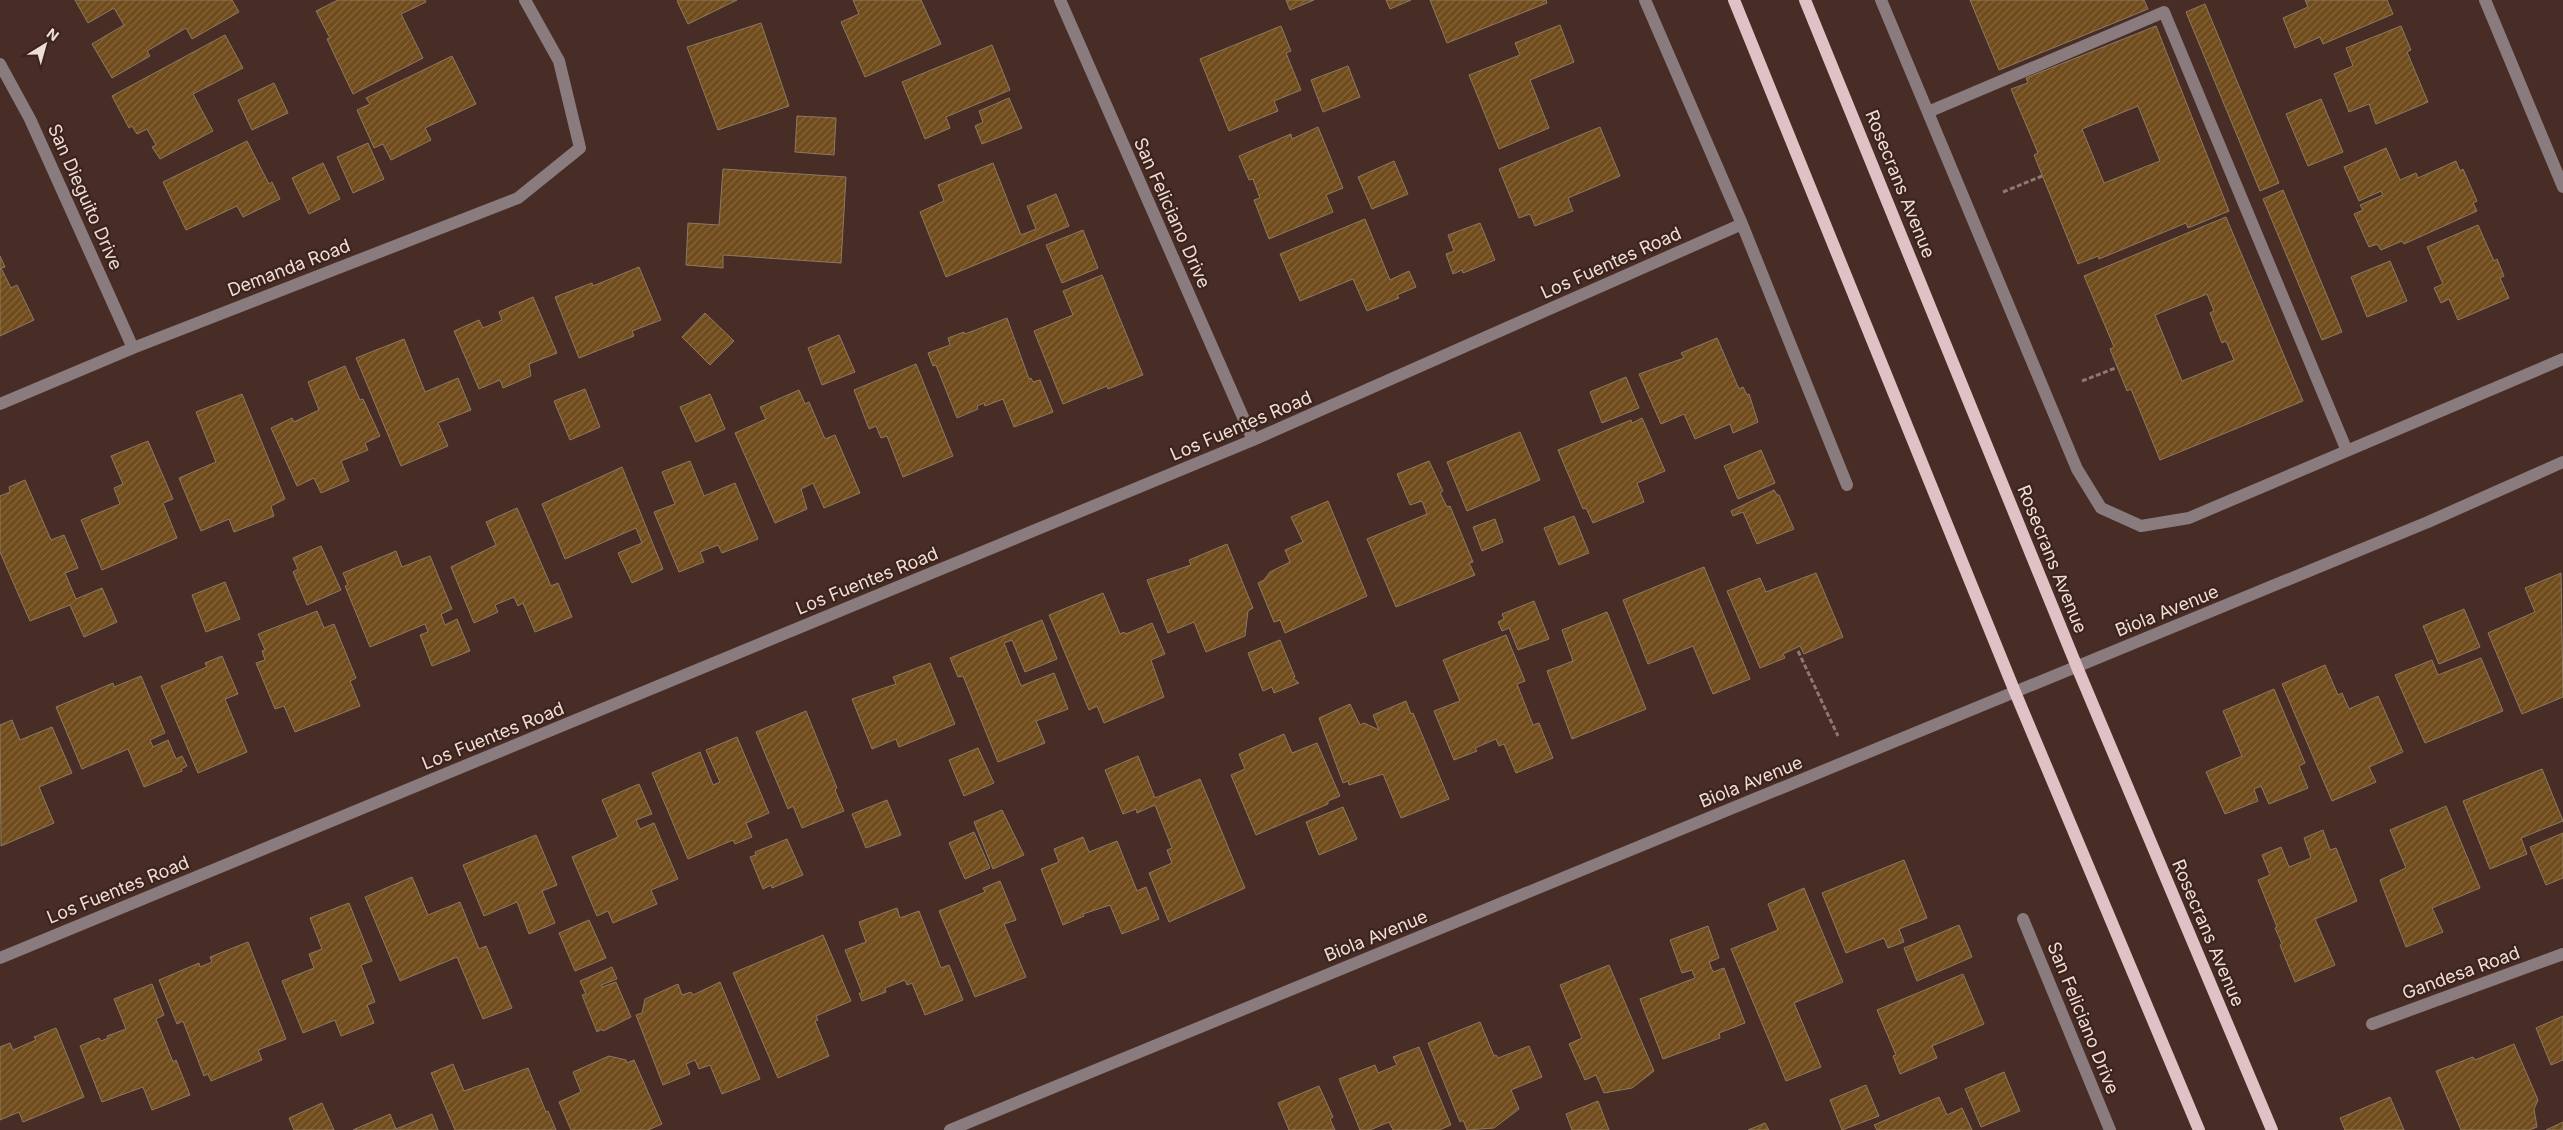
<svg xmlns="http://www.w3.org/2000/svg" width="2563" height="1130" font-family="Inter,sans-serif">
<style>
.building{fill:url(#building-hatch);stroke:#8d7963;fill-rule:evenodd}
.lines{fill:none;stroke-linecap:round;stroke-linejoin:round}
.path{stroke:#8e7871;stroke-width:3;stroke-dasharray:5 2.5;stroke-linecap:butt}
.minor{stroke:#8a7b7e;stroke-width:12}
.major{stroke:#e0c2c6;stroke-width:12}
.labels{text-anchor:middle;stroke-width:4.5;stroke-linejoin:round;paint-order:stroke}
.street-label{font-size:18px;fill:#efded8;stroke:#3c231b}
</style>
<defs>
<pattern id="building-hatch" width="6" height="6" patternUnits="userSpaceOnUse" patternTransform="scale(1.25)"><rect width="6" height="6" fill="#704c1c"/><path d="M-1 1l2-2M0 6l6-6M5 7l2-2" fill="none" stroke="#85653c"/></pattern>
</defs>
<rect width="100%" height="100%" fill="#472d25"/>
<path class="building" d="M75,0H232L239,12L192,39L186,28L147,51L150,56L112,78L92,44L124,25L114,8L88,23Z
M338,0H425L426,2L401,14L423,58L353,94L327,39L330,38L316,11Z
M679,0H737L688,24L677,1Z
M853,0H921L941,44L865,77L841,22L859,14Z
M1286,0H1314L1290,10Z
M1386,0H1411L1390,9Z
M1430,0H1546L1547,3L1447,43Z
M1970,0H2144L2148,9L1999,70Z
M2305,0H2387L2393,14L2323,44L2320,37L2295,48L2283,18L2308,7Z
M2205,4L2279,183L2260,191L2186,12Z
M761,23L789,106L718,130L687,47Z
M1560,25L1574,62L1530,80L1549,128L1499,149L1469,75L1520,55L1515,43Z
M1281,26L1291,51L1286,53L1301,90L1274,101L1278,111L1229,131L1200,59Z
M2156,26L2229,211L2188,228L2186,223L2099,259L2098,256L2078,264L2034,155L2038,153L2011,89L2028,83L2026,78ZM2138,106L2160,161L2104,183L2082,129Z
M2401,26L2411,50L2407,52L2428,102L2376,124L2369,104L2349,112L2334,74L2353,66L2346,48Z
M225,35L243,68L193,94L213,131L160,159L152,147L156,145L147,129L137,134L132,126L129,128L112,96Z
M992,45L1010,90L946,117L950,128L925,139L902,82Z
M452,56L476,104L425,128L431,140L391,160L383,144L374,148L357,110L370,104L366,98Z
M1348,66L1360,97L1323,112L1311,80Z
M274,83L288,113L252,130L238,100Z
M1009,98L1022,128L982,144L975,126L983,122L979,111Z
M2321,99L2343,152L2308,166L2286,114Z
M797,116L836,118L834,155L795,152Z
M1318,127L1343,188L1326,195L1333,212L1269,239L1254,200L1260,198L1253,179L1249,180L1239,156L1291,134L1292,139Z
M1600,127L1620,176L1568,198L1573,211L1535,226L1530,214L1519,218L1499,169Z
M247,141L269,184L272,182L280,199L243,217L237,206L186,230L163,182Z
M368,143L384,179L353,193L337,157Z
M2386,148L2400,180L2416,173L2418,178L2456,161L2460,171L2463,169L2477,201L2473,203L2477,211L2404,244L2402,241L2381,250L2377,244L2369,247L2354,214L2363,210L2360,205L2383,195L2381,191L2359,201L2344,167Z
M1394,161L1408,194L1372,209L1358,177Z
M323,163L340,199L309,214L292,178Z
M993,163L1021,235L1036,229L1027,206L1056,194L1069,226L946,277L920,212L944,201L938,185Z
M723,169L846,177L841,263L723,255V268L686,265L688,223L719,225Z
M2283,190L2342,332L2322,340L2263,199Z
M2226,217L2303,401L2160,460L2131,389L2127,391L2110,349L2114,347L2084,276ZM2207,294L2214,311L2210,313L2222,343L2226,341L2234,360L2182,381L2155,315Z
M1365,219L1390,280L1409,271L1416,287L1397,295L1399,298L1367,311L1353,279L1300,301L1280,254Z
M1480,223L1495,260L1463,273L1462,270L1453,274L1446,254L1454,251L1448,235Z
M2478,225L2494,261L2497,259L2504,276L2500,278L2509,298L2458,320L2449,299L2441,303L2434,288L2443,284L2427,247Z
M1083,230L1098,268L1062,283L1046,245Z
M0,256L5,267L1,268L11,288L17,285L34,320L0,336Z
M2390,261L2407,301L2367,317L2351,277Z
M639,267L661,320L632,331L634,336L579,358L555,297L592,283L593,286Z
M1102,275L1143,375L1108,389L1107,386L1063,404L1034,331L1073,315L1063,291Z
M533,297L557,353L529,364L531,376L503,388L500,380L479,389L454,331L479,320L483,328L502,320L499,312Z
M705,313L734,341L710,365L682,337Z
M1007,318L1029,379L1031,378L1033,382L1040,380L1053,412L1014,427L1003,399L985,406L984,403L977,406L978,409L957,418L936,365L933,366L928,353L950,345L948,338L964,332L965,334Z
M839,335L855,372L822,385L808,348Z
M1717,338L1739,389L1743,387L1747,395L1749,394L1758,422L1733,433L1730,424L1695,439L1684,414L1661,424L1639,374L1684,358L1681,353Z
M404,339L425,392L458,378L471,410L438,423L448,446L401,466L356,358Z
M916,364L953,456L903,477L887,436L881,438L876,426L869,429L854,390Z
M345,366L360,400L363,399L380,436L365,443L368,450L341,461L349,481L321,493L314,478L297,486L271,428L292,418L294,422L319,410L308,382Z
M1626,377L1639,408L1602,423L1590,392Z
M585,389L600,427L570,440L554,401Z
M799,390L805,404L809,402L825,439L835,435L860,493L824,508L813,483L801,489L807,509L775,523L735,433L766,419L760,407Z
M242,394L285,499L271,506L274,516L234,532L229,519L201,531L179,478L216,462L196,412Z
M710,394L725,429L696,442L680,407Z
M1642,418L1665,471L1637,483L1644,502L1593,523L1586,508L1583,509L1558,450L1631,420L1632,423Z
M1520,432L1540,480L1467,511L1447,462Z
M148,441L173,499L163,503L177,538L102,570L81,520L120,504L114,488L123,484L111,456Z
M1761,450L1775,483L1738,499L1724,466Z
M690,461L704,496L735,483L758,539L722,553L718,545L700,552L704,562L679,572L654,512L675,504L662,472Z
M1429,461L1443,491L1440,493L1447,507L1450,506L1473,562L1469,563L1475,575L1396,607L1367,539L1427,514L1422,501L1410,505L1397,474Z
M622,467L663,569L632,583L618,553L642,543L636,528L565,559L542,504Z
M25,480L51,540L64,535L78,568L65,573L76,599L102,588L117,622L84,637L70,605L30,621L0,552V496L10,492L9,487Z
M1774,490L1777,495H1779L1794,529L1757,544L1743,512L1733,516L1731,511Z
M1328,501L1367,596L1285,633L1280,620L1274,622L1258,583L1264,580L1270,572L1290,562L1285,550L1303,542L1291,517Z
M517,508L551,586L558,583L572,617L535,632L523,603L518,606L514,597L495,605L498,612L474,623L451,567L496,545L486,522Z
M1574,516L1589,553L1559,565L1544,528Z
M1495,519L1503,542L1482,551L1473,527Z
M1227,544L1253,608L1248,611L1245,636L1206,652L1194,622L1168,633L1147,580L1191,565L1189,560Z
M321,546L341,590L307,605L293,572L298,569L293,558Z
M396,551L402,567L430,556L452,609L441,614L445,625L457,619L470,651L432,666L420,635L428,632L425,624L370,647L345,586L348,585L343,573Z
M1704,567L1750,679L1713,694L1693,646L1648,664L1623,600Z
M1816,573L1843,637L1804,654L1800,646L1783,654L1785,658L1760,668L1727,591L1760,578L1766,592Z
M2561,573L2563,697L2522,714L2488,633L2535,612L2525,588Z
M225,582L240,619L206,632L192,595Z
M1103,593L1120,634L1124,632L1126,634L1152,623L1165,654L1151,660L1164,697L1104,723L1097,706L1089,710L1049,615Z
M1534,601L1549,639L1518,650L1509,628L1502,631L1498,622L1504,619L1502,614Z
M2464,609L2480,647L2439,664L2423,626Z
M317,611L324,628L334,624L356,678L350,681L360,706L295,732L284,706L275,709L256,663L265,660L262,651L265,650L258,634Z
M1607,612L1646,709L1572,739L1547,671L1573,661L1562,630Z
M1042,620L1057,659L1025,672L1012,640L1004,643L1021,686L1054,673L1068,709L1036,721L1045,743L998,762L963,676L958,677L950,658Z
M1506,635L1525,681L1517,684L1533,725L1539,723L1553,758L1516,773L1504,744L1499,746L1496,739L1475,748L1477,751L1454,760L1434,711L1460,701L1443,660Z
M1280,640L1295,677L1293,678L1299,683L1274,693L1272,687L1263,691L1248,653Z
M222,656L238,694L225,699L247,752L198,773L161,686L207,667L205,663Z
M2481,658L2503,711L2425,743L2395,675L2432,660L2438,675Z
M930,663L955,724L899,747L896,739L872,749L852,699L896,684L893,677Z
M2325,665L2338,695L2342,693L2349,709L2378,696L2403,752L2369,767L2376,782L2332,801L2282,684Z
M141,676L165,733L150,740L153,747L168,740L176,759L182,756L187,766L181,769L182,771L144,787L128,749L82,769L56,707L113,683L114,687Z
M2274,689L2305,763L2299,766L2308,788L2269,804L2261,786L2254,789L2258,801L2225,814L2206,772L2242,756L2223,711Z
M1406,701L1411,714L1413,713L1449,799L1401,818L1383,774L1349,785L1348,781L1343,783L1319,718L1350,704L1360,725L1364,723L1379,730L1373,715Z
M806,711L837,788L835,790L844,811L802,828L793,806L788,809L756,732Z
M12,720L20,740L52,727L72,773L39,787L54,823L1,846L0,725Z
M1284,734L1292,753L1317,743L1340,796L1328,801V804L1256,835L1231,775L1245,769L1239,754Z
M737,737L769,813L746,823L752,837L735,844L733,840L688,859L652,773L700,752L713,785L720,782L706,750Z
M978,748L994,783L964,796L949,760Z
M1138,756L1155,798L1200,779L1245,888L1169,922L1149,873L1172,863L1167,850L1172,848L1155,805L1137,813L1136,809L1123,814L1105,770Z
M2542,769L2563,821L2521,838L2527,854L2490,869L2463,801Z
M639,784L652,814L636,820L640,829L654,823L678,879L651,890L657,904L613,923L608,911L597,916L572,857L618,837L602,800Z
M887,800L901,835L866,848L852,814Z
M2446,806L2480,888L2432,908L2443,932L2406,947L2380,880L2406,868L2390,830Z
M1343,807L1357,839L1319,855L1306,822Z
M1002,810L1024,855L993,869L974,822Z
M2323,830L2330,850L2336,848L2357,901L2315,919L2335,965L2295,982L2280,945L2282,944L2275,928L2277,927L2258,880L2270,875L2262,855L2281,847L2289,867L2311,858L2304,838Z
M974,832L990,868L965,879L949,843Z
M2563,833V878L2546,885L2530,847Z
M536,835L557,885L542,891L555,923L529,934L517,902L484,916L463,865Z
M1083,837L1089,852L1117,841L1137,891L1146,887L1159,919L1122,934L1110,905L1083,914L1084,916L1063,925L1041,869L1059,862L1054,849Z
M787,839L803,875L772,888L771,885L763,889L750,857L756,855L755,852Z
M1904,860L1927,918L1899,929L1904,942L1888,948L1884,938L1846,953L1822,893Z
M412,877L428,915L460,902L479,949L486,946L512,1008L483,1019L457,957L400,981L365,897Z
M1000,881L1016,920L1004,924L1026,977L975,997L939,911L985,892L983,888Z
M1804,888L1843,982L1794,1003L1821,1067L1786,1081L1731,949L1778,930L1768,904Z
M349,903L372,961L361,965L375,1002L367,1005L374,1023L341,1036L335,1020L303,1033L282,981L314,968L309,954L322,949L310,918Z
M897,908L900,918L919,911L941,968L949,965L963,1000L925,1015L912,983L907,985L905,980L885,988L886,992L862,1001L859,993H862L845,950L866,942L859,922Z
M589,920L606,958L575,971L559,933Z
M1959,925L1972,957L1917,981L1904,948Z
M1708,926L1719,958L1709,962L1713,972L1724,968L1745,1023L1719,1033L1720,1038L1663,1059L1640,999L1695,978L1692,970L1682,973L1670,940Z
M823,935L851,1001L816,1016L818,1020L815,1021L829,1056L778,1078L733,973Z
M248,942L286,1039L258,1050L262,1060L211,1081L208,1074L204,1076L183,1021L177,1024L159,980L199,963L200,967L212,962L210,957Z
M1609,965L1654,1071L1632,1088L1604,1093L1596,1075L1585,1080L1569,1044L1582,1038L1560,985Z
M612,967L617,979L601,985L602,987L616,982L631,1017L603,1031L602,1029L597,1032L582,995L586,994L580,981Z
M1963,974L1984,1024L1932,1046L1937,1058L1900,1074L1893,1056L1896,1055L1877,1010Z
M720,982L760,1079L722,1094L710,1065L699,1069L695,1060L686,1064L690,1074L663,1085L636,1015L642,1013L645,999L678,984L682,995L691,992L693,995Z
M152,984L164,1015L156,1019L173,1062L176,1060L190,1095L152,1110L143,1087L102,1102L80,1046L99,1038L101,1041L108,1038L107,1036L126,1029L114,999Z
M2563,1016V1060L2551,1065L2536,1028Z
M1480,1022L1494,1056L1496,1055L1498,1058L1529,1046L1542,1077L1511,1090L1519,1109L1494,1128L1467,1130L1463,1120L1460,1122L1428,1043Z
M56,1028L84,1097L23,1122L19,1112L0,1120V1047L10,1043L13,1050L36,1040L34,1037Z
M2514,1044L2538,1100L2534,1109L2537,1127L2529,1130H2461L2436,1071L2473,1057L2475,1060Z
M1419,1047L1451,1125L1439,1130H1393L1389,1122L1370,1130H1360L1339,1079L1375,1065L1378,1073L1397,1065L1393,1057Z
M609,1056L626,1060L627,1063L634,1060L662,1124L648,1130H571L559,1102L581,1092L573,1072Z
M453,1064L464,1091L528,1068L546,1112L548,1111L556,1130H455L431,1073Z
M2004,1072L2020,1111L1981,1127L1965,1089Z
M1866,1085L1879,1116L1842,1130L1830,1100Z
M1319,1086L1333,1117L1330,1119L1335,1130H1289L1278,1103Z
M1939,1097L1947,1115L1962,1108L1972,1130H1877L1874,1125Z
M2390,1097L2404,1130H2345L2340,1118Z
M1598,1101L1609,1130H1572L1566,1114Z
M322,1103L334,1130H294L289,1118Z
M390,1114L396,1129L432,1114L438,1130H353Z
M2563,1122V1130H2546Z
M1765,1123L1769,1130H1748Z"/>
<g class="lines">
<path class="path" d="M2003,192L2042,176
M2082,381L2118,367
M1798,651L1838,736"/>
<path class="minor" d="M1060,0L1253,440
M1645,0L1742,224L1847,485
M1881,0L2077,469L2101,508L2141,526L2189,518L2563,359
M2485,0L2563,187
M0,64L30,119L133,348
M1928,112L2164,12L2347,451
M0,404L133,348L518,198L580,148L559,61L525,0
M2023,919L2110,1130
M0,958L1253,440L1742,224
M2372,1024L2563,954
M950,1130L2428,522L2563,462"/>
<path class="major" d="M1734,0L2015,692L2199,1130
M1805,0L2077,667L2272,1130"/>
</g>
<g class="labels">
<g class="street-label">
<text transform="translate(1900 184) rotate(68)" y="6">Rosecrans Avenue</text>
<text transform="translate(85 197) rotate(66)" y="6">San Dieguito Drive</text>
<text transform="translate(1172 213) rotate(66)" y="6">San Feliciano Drive</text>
<text transform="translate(1611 263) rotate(-24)" y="6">Los Fuentes Road</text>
<text transform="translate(289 268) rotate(-21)" y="6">Demanda Road</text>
<text transform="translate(1241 426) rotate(-23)" y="6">Los Fuentes Road</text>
<text transform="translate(2052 559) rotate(68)" y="6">Rosecrans Avenue</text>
<text transform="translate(867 581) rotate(-22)" y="6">Los Fuentes Road</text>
<text transform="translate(2167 611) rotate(-22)" y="6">Biola Avenue</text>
<text transform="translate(493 736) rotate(-22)" y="6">Los Fuentes Road</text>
<text transform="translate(1751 782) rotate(-22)" y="6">Biola Avenue</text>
<text transform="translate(118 890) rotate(-22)" y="6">Los Fuentes Road</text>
<text transform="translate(2208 933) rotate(67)" y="6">Rosecrans Avenue</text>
<text transform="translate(1376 936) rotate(-22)" y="6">Biola Avenue</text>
<text transform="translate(2461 973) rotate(-20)" y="6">Gandesa Road</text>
<text transform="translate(2083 1018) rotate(68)" y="6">San Feliciano Drive</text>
</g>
</g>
<g transform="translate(45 45) rotate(37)" stroke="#3c231b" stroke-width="4" paint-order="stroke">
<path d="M0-4L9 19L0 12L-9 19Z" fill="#efded8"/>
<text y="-8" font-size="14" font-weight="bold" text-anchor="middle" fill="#efded8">N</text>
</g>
</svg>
